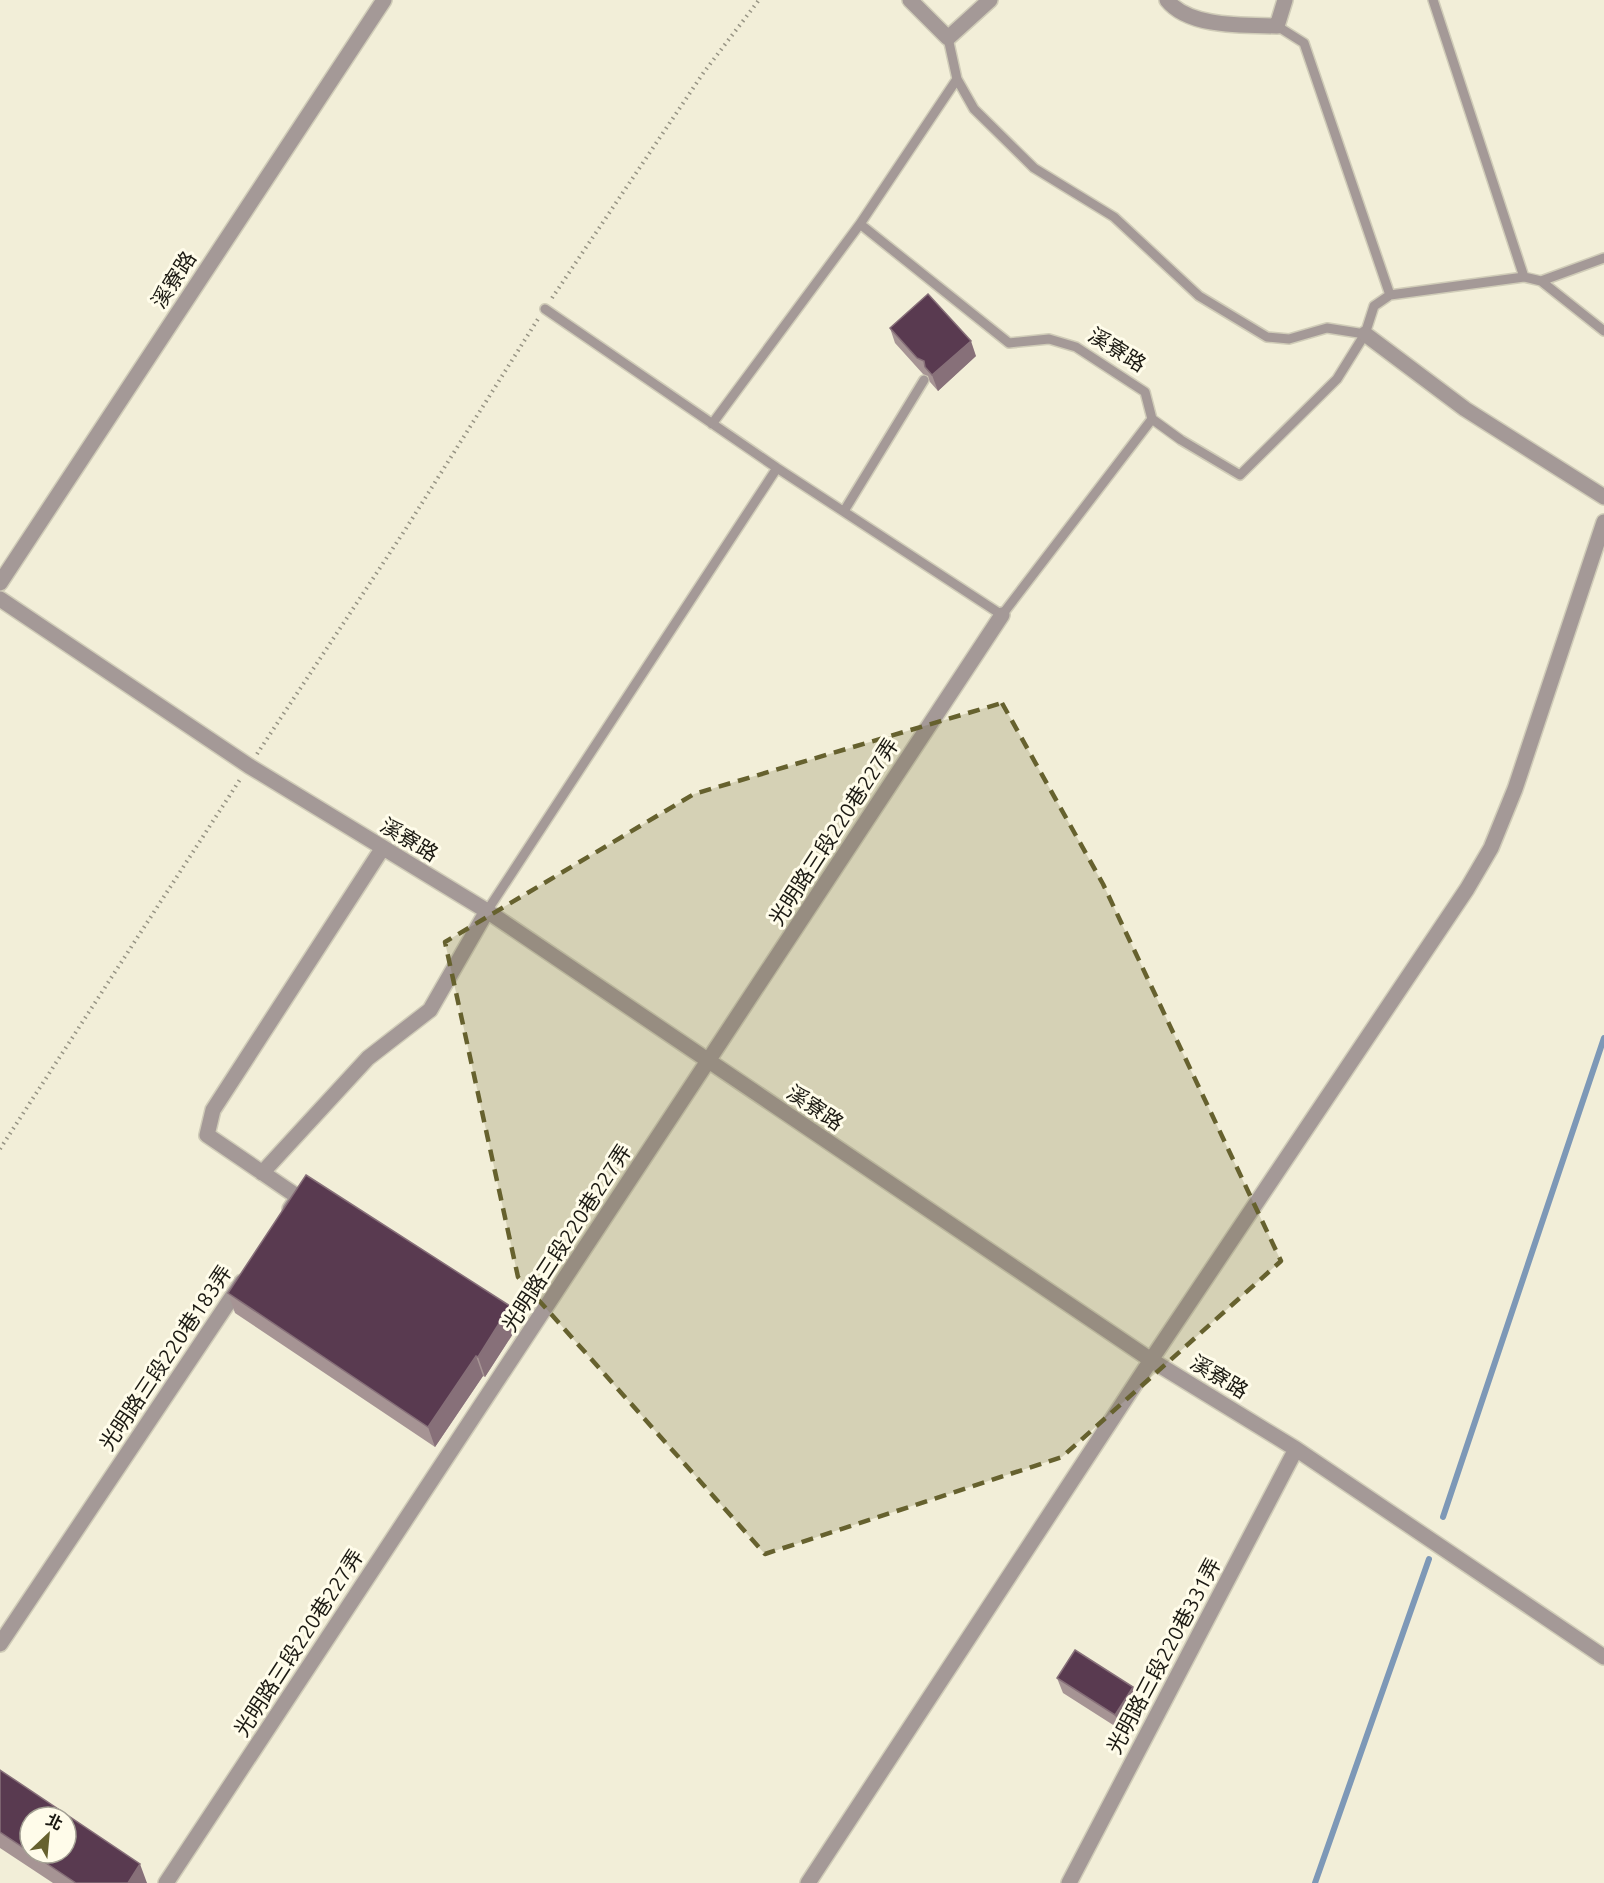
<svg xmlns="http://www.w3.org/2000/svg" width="1604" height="1883" font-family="Ubuntu,'Noto Sans TC',sans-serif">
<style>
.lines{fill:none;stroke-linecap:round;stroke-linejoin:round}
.stream{stroke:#7d98b7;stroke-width:6}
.service-casing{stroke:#d0ccb8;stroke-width:12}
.minor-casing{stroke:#d0ccb8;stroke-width:18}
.tertiary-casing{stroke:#d0ccb8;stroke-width:18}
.path{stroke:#979484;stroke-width:4;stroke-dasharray:1.5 4.5;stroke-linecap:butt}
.service{stroke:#a49997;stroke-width:9}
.minor{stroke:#a49997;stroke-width:15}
.tertiary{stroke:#a49997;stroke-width:15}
.wall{fill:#a69494}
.shaded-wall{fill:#877079}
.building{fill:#593a50;stroke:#877079;stroke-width:1.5}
.marked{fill:#66612e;fill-opacity:0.2;stroke:#66612e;stroke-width:4.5;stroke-dasharray:12 8;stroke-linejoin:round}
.labels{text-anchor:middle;stroke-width:6;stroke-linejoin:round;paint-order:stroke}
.street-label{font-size:21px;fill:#1b1912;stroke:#fffcea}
</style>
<rect width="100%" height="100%" fill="#f2eed8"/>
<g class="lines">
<path class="stream" d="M1443,1517L1604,1038
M1315,1883L1429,1559"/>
<defs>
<path id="service" d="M1433,0L1524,277
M1277,26L1304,43L1390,295
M948,38L957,79L974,109L1034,168L1114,217L1199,296L1267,337L1289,339L1327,328L1365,334
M860,224L1009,343L1049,339L1076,347L1145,392L1152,419L1181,440L1240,475L1337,379L1365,334L1374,306L1390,295L1524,277L1541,281L1604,331
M1541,281L1604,258
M545,309L777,468L1002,615L1152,419
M712,424L860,224L957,79
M844,511L924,380
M487,911L777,468"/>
<path id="minor" d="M1365,334L1465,409L1604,497
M0,583L384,0
M0,599L249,766L487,911L1151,1360L1296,1449L1604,1657
M262,1173L368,1058L430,1010L487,911
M290,1209L298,1197L207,1135L213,1110L382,849
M0,1644L242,1282
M166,1883L1002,615
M808,1883L1151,1360L1467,889L1491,848L1515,789L1604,522
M1069,1883L1296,1449"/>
<path id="tertiary" d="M910,0L948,38L990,0
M1167,0C1189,28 1245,25 1277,26L1285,0"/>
</defs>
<use href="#service" class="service-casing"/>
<use href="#minor" class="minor-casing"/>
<use href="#tertiary" class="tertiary-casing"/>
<path class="path" d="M552,298L704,72L759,0
M257,754L405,530L538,319
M0,1149L241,778"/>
<use href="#service" class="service"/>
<use href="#minor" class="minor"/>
<use href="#tertiary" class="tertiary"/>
</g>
<path class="wall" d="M890,328L976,356L938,391L930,382L928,376L923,374L895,343Z
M228,1293L518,1326L485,1377L483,1376L435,1447L235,1313Z
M1057,1678L1133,1687L1138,1703L1121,1730L1063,1693Z
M0,1770L147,1883H53L0,1848Z"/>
<path class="shaded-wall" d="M971,341L976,356L938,391L932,375Z
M510,1306L518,1326L485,1377L478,1357Z
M476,1356L483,1376L435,1447L428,1427Z
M1133,1687L1138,1703L1121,1730L1115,1715Z
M140,1864L147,1883H128Z"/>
<path class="building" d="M928,294L971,341L932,375L925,367L924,361L917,358L890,328Z
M306,1175L510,1306L478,1357L476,1356L428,1427L228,1293Z
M1075,1650L1133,1687L1115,1715L1057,1678Z
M0,1770L140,1864L128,1883H76L31,1853H66V1817H30V1852L0,1832Z"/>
<path class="marked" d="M1002,703L1103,884L1281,1261L1062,1457L765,1554L518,1277L445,942L694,794Z"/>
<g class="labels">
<g class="street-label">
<text transform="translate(174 280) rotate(-57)" y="7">溪寮路</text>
<text transform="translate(1117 350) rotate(32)" y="7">溪寮路</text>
<text transform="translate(834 832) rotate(-57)" y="7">光明路三段220巷227弄</text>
<text transform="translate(409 840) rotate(31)" y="7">溪寮路</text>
<text transform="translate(815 1108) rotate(34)" y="7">溪寮路</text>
<text transform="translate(567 1238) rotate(-57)" y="7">光明路三段220巷227弄</text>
<text transform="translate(166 1358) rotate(-56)" y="7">光明路三段220巷183弄</text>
<text transform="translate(1219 1377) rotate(31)" y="7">溪寮路</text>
<text transform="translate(299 1643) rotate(-57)" y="7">光明路三段220巷227弄</text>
<text transform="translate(1164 1656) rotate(-62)" y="7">光明路三段220巷331弄</text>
</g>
</g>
<g transform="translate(48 1835) rotate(26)"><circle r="28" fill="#fffcea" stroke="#a4a194" stroke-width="1.5"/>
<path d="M0-4.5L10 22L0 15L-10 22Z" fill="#66612e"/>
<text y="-9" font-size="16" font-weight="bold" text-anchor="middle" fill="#1b1912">北</text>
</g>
</svg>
